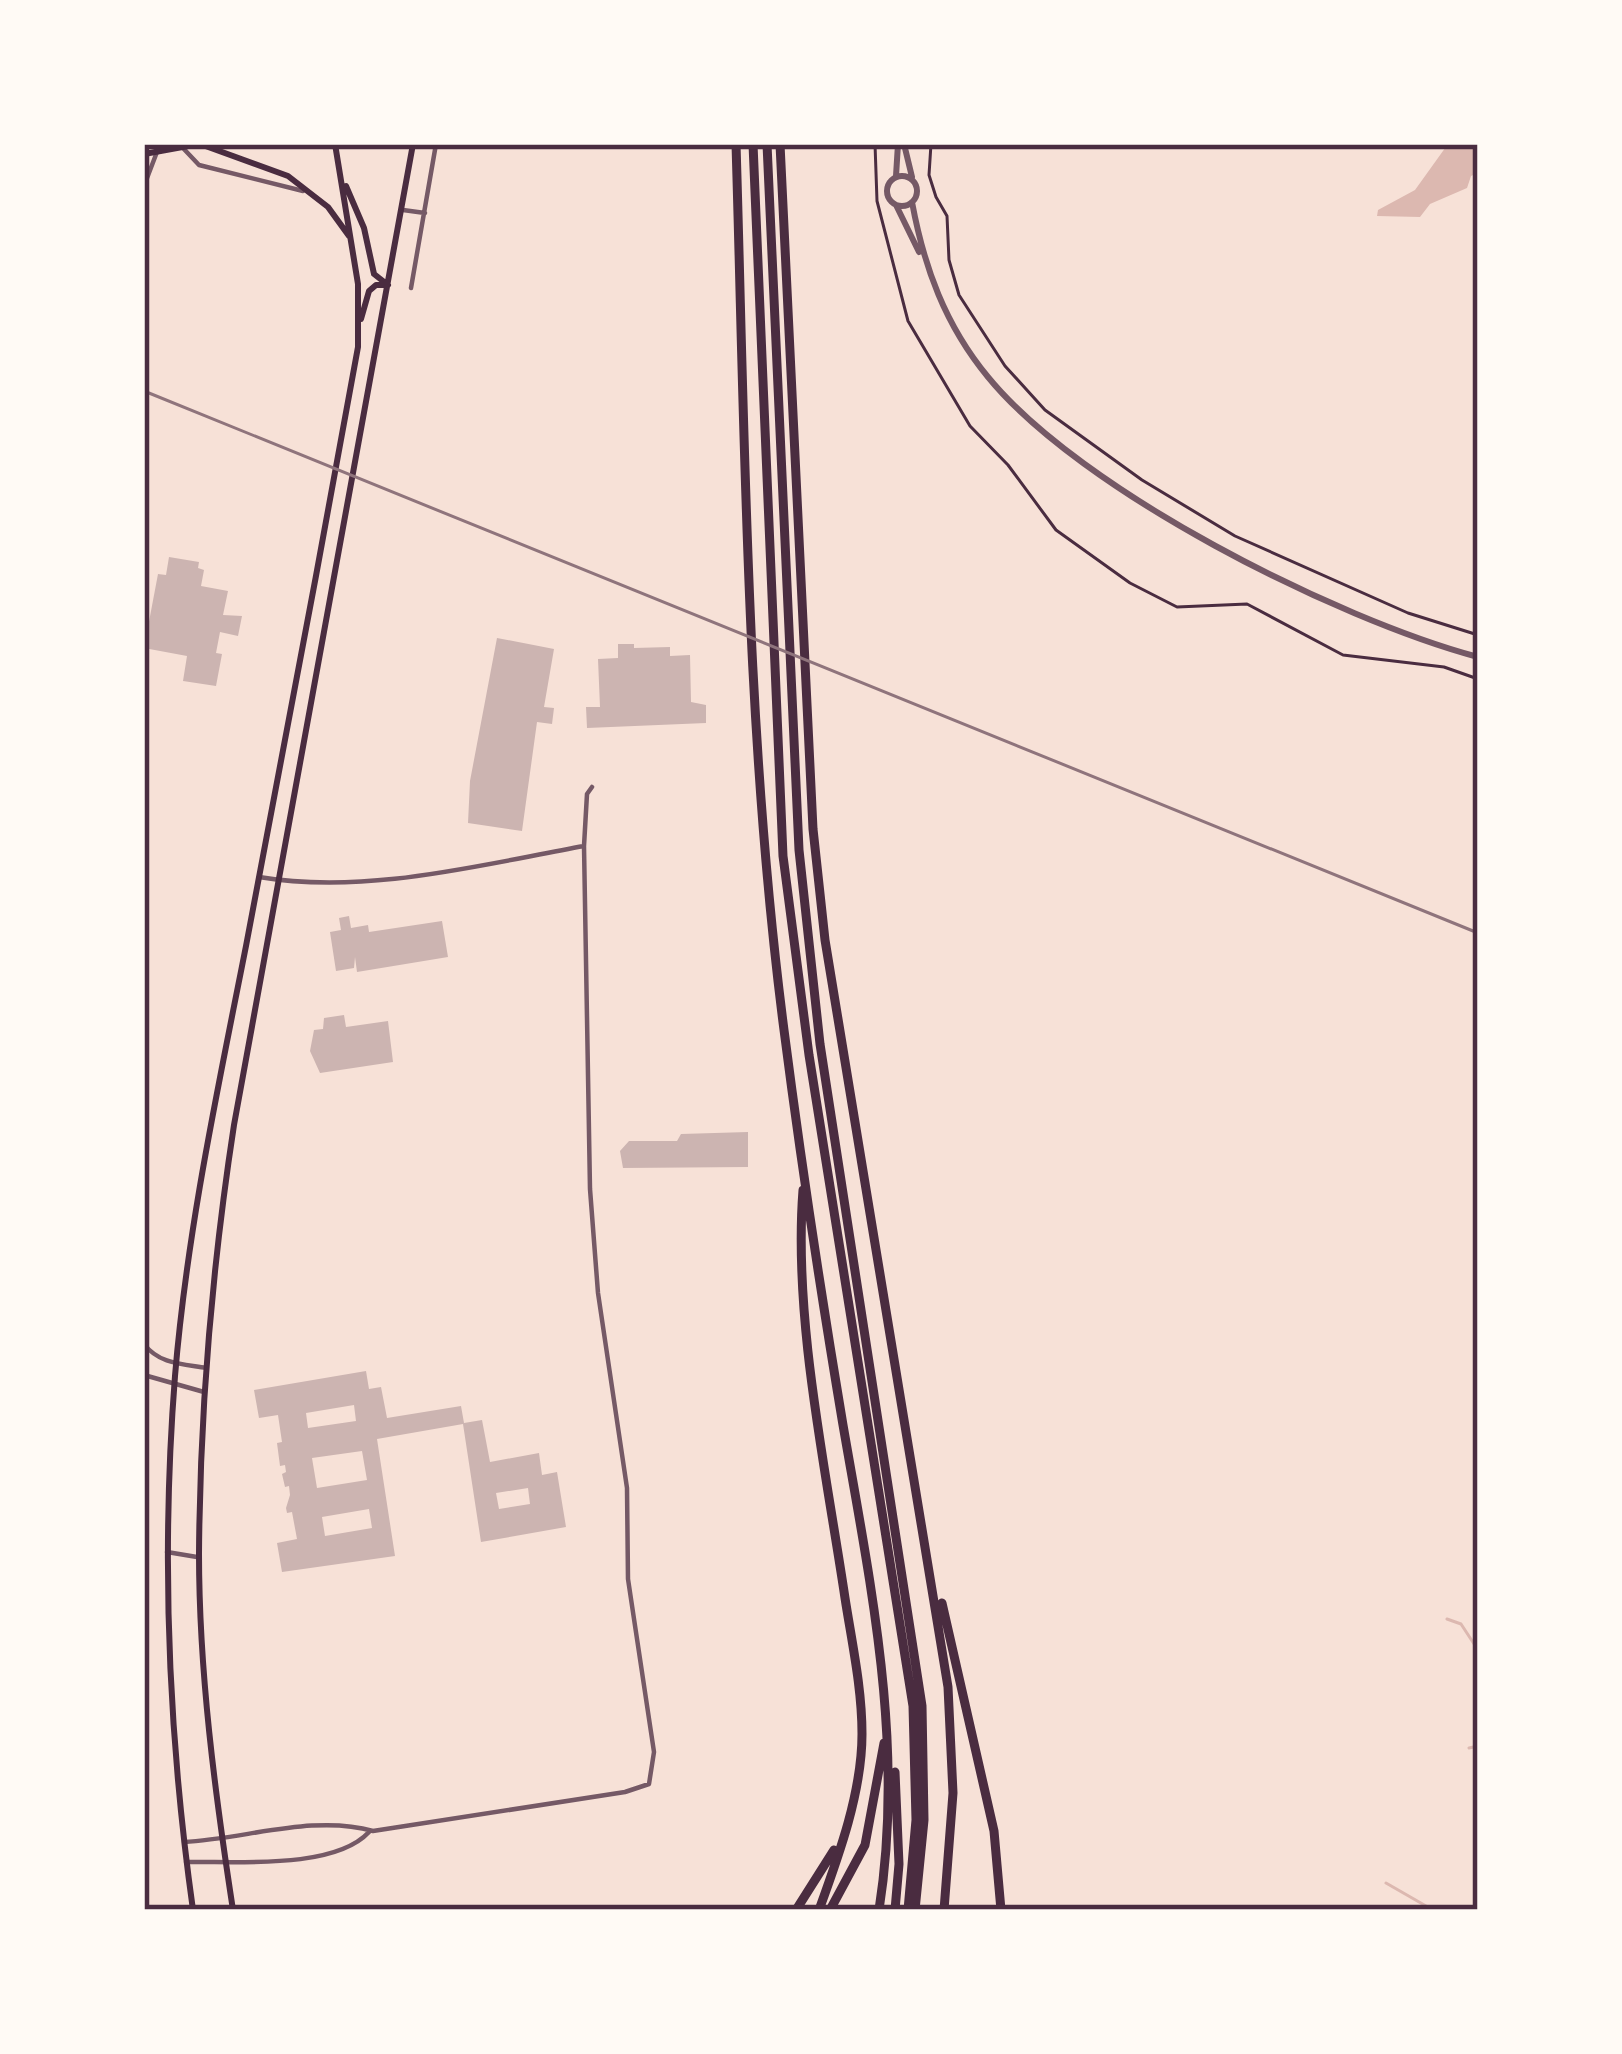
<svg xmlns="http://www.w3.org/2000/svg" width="1622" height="2054" font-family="'Archivo Narrow',sans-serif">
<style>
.water{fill:#dcb8b0}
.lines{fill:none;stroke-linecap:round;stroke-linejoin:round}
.stream{stroke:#dcb8b0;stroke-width:3}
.building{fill:#ccb4b1;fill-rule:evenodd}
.path{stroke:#4a2c40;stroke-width:3}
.minor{stroke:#755966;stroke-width:4.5}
.tertiary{stroke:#755966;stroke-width:6}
.secondary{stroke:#4a2c40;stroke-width:6}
.motorway{stroke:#4a2c40;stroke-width:9}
.rail{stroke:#8f747c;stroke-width:3}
.neatline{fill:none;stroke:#4a2c40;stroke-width:4.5}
</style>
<rect width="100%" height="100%" fill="#f7e1d7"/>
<path class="water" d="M1448,144H1478V173L1471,176L1467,188L1430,204L1420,217L1377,216L1378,210L1415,190Z"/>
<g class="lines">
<path class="stream" d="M1447,1619L1461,1624L1478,1650
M1469,1748L1478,1746
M1386,1883L1433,1910"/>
</g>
<path class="building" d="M169,557L199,562L198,568L204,570L201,586L228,591L223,615L242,616L238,636L220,632L216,653L222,654L216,686L183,681L187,656L144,648L158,574L166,575Z
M497,638L554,649L544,707L554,708L552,724L537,722L522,831L468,823L470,781Z
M618,644H634V648L670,647V656L690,655L691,702L706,705V723L587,728L586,707H600L598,659L618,658Z
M349,916L351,928L368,925L369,932L442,921L448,957L357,972L355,957L354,968L336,971L330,932L341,930L339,918Z
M344,1015L346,1027L388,1021L393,1062L320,1073L310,1051L314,1030L323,1029L324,1018Z
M748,1132V1167L623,1168L620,1151L629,1141H677L681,1134Z
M366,1371L369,1389L381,1387L387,1418L461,1406L464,1423L482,1420L490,1462L539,1453L542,1475L557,1472L566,1527L481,1542L463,1424L377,1439L395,1556L282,1572L277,1543L297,1539L292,1512L287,1513L286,1508L290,1495L289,1486L285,1487L282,1474L286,1472L285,1465L280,1466L277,1443L282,1442L278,1415L259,1418L254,1390ZM354,1405L356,1421L308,1428L306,1413ZM362,1451L367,1480L317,1488L312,1458ZM528,1488L530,1504L499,1509L496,1493ZM369,1509L372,1528L325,1536L322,1517Z"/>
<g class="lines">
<path class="path" d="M875,144L877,201L908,321L970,426L1008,465L1056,530L1130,583L1177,607L1247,604L1343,655L1444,667L1478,679
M931,144L929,175L936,197L947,216L949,260L959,295L1005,366L1045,410L1142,480L1235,536L1408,613L1478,635"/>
<path class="minor" d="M182,147L199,165L303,191
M144,186L160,144
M403,210L425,213
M411,288L436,144
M259,877C366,895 479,865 584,846
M144,1344C159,1364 182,1364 206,1368
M144,1375L204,1392
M167,1552L197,1557
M184,1842C245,1839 314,1814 373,1831L625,1792L649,1784L654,1752L628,1579L627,1488L598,1293L590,1189L584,846L587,794L592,787
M186,1862C235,1861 334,1870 369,1832"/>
<path class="tertiary" d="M904,144L912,177
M887 191a15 15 0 1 1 30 0a15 15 0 1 1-30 0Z
M896,176L898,144
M912,202C924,267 945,325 988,377C1081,491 1336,619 1478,657
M896,205L919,252"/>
<path class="secondary" d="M200,144L288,176L328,207L349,236
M144,154L199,144
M346,186L364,228L374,274L388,285
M361,319L369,291L376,285H384
M193,1910C168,1732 161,1554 175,1376C187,1231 218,1088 246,946C284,746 322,547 358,347V284L335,144
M233,1910C215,1793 199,1672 199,1554C200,1410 212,1268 234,1125L413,144"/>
<path class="motorway" d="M736,144C745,439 746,737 784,1030C801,1162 821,1294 843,1425C871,1587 905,1746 879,1910
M753,144L783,856L809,1055L913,1706L916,1820L908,1910
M767,144L799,850L820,1044L922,1706L924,1820L915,1910
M780,144L813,829L825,940L948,1687L953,1793L944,1910
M803,1190C793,1318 826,1470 845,1598C852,1643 862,1688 862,1734C862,1792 839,1855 819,1910
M942,1603L994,1831L1001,1910
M796,1910L834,1850
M830,1910L865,1845L884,1743
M895,1910L899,1864L895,1772"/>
<path class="rail" d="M144,391L1478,933"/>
</g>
<rect width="1622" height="2054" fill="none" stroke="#fffaf5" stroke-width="294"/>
<rect x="147" y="147" width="1328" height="1760" class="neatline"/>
</svg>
